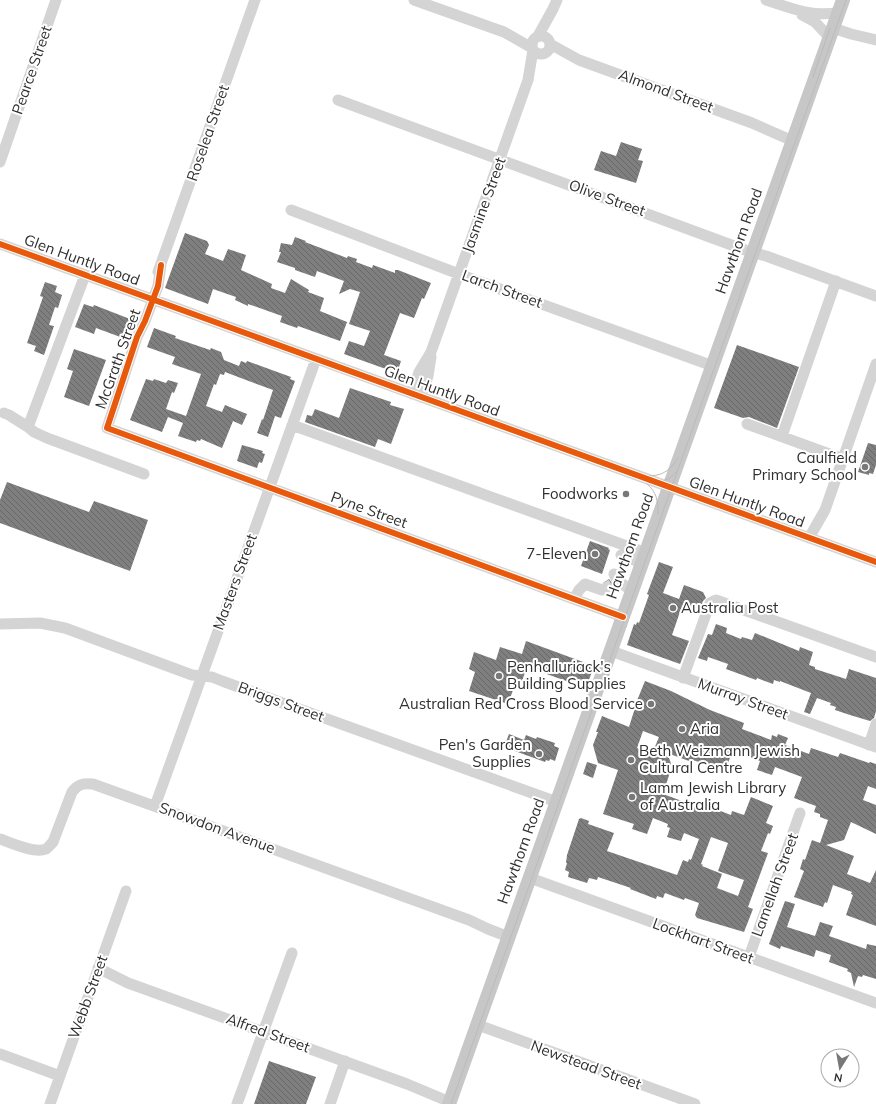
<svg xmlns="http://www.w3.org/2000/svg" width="876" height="1104" font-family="Mulish,sans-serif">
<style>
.building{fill:url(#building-back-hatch);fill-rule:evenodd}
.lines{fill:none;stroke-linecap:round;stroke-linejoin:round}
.minor-tunnel{stroke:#d5d5d5;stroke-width:11;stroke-dasharray:11 5.5;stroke-linecap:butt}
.minor{stroke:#d4d4d4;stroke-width:11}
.major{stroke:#c7c7c7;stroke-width:14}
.tram{stroke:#bbb;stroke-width:1}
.cycleway-casing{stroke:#fff;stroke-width:8}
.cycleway{stroke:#e8590c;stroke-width:6}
.poi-dot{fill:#787878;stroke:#fff;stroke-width:1.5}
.labels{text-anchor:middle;stroke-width:4;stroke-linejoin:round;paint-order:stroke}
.street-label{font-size:15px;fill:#2f2f2f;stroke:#fff}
.poi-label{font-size:15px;fill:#2f2f2f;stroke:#fff;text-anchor:end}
</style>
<defs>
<pattern id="building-back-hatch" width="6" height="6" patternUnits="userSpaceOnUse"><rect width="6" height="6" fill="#7f7f7f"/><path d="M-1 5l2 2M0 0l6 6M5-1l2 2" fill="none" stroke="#686868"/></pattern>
</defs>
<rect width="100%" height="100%" fill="#fff"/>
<path class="building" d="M621,142L642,149L638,160L643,161L636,183L594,170L601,151L616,156Z
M185,233L207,241L209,245L205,254L223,261L228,249L246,255L241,270L272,284L271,288L285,293L291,279L309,290L308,292L324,298L320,311L347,322L340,341L298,326L297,328L280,322L282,316L248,304V306L235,300L236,297L213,289L208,304L165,288Z
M295,237L306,241L305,242L347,258L348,256L357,259L356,262L372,268L373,265L395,273V270H398L431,283L424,299L422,298L414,318L400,313L384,355L401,361L397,373L344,354L349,341L364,346L370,331L349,324L360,292L350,289L339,294L344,281L317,271L315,277L295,270V268L277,262L281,252H279L281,243L292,245Z
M45,282L57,286L55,292L62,295L58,308L55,307L49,325L54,326L44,355L34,351L36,346L27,343L43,297L40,296Z
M84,304L93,307L94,305L130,319L123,338L96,328L94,334L75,327Z
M154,328L176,336L175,338L210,350L211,348L221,352L224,360L239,366L241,361L246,363L247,361L291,377L290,379L295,381L281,418L275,416L268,437L257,433L262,419L263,420L273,390L225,372L224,375L220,374L216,385L214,384L206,406L222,412L225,405L247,414L242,425L233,421L222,448L201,439L200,441L197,440L196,442L178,436L183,423L168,417L162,432L130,420L146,379L153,381L154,379L166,383L168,380L178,383L174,393L172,392L166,409L186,416L201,374L172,364L175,357L147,347Z
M737,345L799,367L777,428L749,417L743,418L714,408Z
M74,349L106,360L89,406L64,397L73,371L67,369Z
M350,388L391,402L390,405L404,409L391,444L378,439L375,447L305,422L307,415L312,416L315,409L339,418Z
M868,443L876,445V465L873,474L869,473V475L858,472Z
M242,445L263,451L262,453L265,454L262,463L259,462L257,468L237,461Z
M7,482L89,512L94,501L148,520L130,571L0,523V500Z
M590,541L609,548L608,549L610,550L602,574L581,566Z
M659,562L673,567L663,593L679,599L684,585L703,592L706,598L703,601L698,615L681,609L672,635L689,641L680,664L627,645L634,624L636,625L637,622L639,623L649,595L647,594Z
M609,579L615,587L609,591L608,586L603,583Z
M716,624L727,628L726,633L741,639L742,637L752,640L755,633L799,651L800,647L813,652L809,665L815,667V669L846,679L849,669L876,678V711L874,718L870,721L850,715L835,710L836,707L830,705L831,703L817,698L810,714L804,712L811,693L780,681V682L774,680L773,684L757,678L756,680L726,669L728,664L708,657L707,661L698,658L708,634L712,635Z
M526,641L594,666L586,688L527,667L522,681L517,679L508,704L469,691L475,672L469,669L474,652L496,660L500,647L522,654Z
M645,681L671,691L710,710L744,723L742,729L771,740L772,735L777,737L778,734L788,738L785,745L809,754L811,748L838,757L840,753L869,763L870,762L876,764V789L868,786L863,800L876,805V834L851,822L844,840L826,845L854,856L847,874L870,883L876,870V926L846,915L853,895L851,894L852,892L833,885L827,903L825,902L823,907L794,897L804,871L800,869L803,859L805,860L812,840L820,843L828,820L820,817V814L814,812L816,806L794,798L802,777L775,767L772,775L757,770L760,761L733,750L725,771L690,759L689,761L667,753L672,766L663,794L701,808L702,804L731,815L732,811L744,815L751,797L773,806L766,823L773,826L770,834L768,833L761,851L768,853L748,907L753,909L744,932L697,918L695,915L699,903L685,898L684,900L665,893L663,898L657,896L656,899L630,889L631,888L598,877L597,880L589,878L587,883L568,877L569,872L565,870L567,863H566L567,855L579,819L581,818L589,821L588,824L614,833L607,851L677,875L683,860L688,862L689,859L691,860L699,839L684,833L681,841L667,837L670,828L667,827L668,824L653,818L647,834L632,829L634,824L603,814L618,770L598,763L593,745L598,732H596L602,716L629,727L635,708H634ZM643,731L659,737L652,754L637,748ZM711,837L728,843L718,871L744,880L738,896L717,888L722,874L702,866L703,865L701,864Z
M509,734L524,740L526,735L536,739L537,737L555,743L554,746L559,748L555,761L550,759L549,761L546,760L545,762L504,747Z
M587,762L597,765L593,778L583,774Z
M785,901L795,904L787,927L815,936L820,922L833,926L829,936L866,949L867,944L876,946V979L863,975L862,977L858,976L854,987L851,973L847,971L848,969L829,962L831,955L816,950L814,957L781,946L780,949L769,944Z
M269,1061L316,1077L306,1104H254Z"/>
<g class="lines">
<path class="minor-tunnel" d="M602,590L614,583"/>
<path class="minor" d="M414,0L504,32L532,48
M766,0C790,8 814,18 839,12
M802,15L815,22L830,38
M833,28L851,34L876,40
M532 45a9 9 0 1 1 18 0a9 9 0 1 1-18 0Z
M538,36L553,9L557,0
M550,44L579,60L752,123L793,141
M338,100L745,250L766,256L876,296
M0,162L56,0
M291,210L472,279L713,366
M0,244L876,562
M161,265L158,286L145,321L137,337L107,428L623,617
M158,272L255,0
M412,394L419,372L431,352L528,80L533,50
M421,397L428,376L431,357
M4,413L9,415L28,427L85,275
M747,424L843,459
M292,425L646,553
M28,427L34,432L47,438L144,474
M782,436L836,281
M809,538L825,510L876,364
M621,555L642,563
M614,574L617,580L632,591
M574,599L579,590L585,584L602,590
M0,624L40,623L65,628L192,675L212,677L222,681L557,802
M611,651L876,747
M683,678L710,603L716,600L876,657
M869,745L876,724
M155,806L316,359
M0,839C11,843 35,854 46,849C48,848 50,845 53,842L72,792C78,784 83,783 93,784L469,920L488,929L509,937
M530,878L876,1003
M749,957L800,813
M98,968L128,983L407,1084L450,1102
M478,1025L695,1104
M0,1054L60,1076
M50,1104L126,891
M237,1104L292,953
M330,1104L345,1061"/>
<path class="major" d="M449,1104L843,0"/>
<path class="tram" d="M813,77L830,28
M0,246L876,565
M642,475C658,478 669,473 678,458
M651,483C662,482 670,480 677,471
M647,484C657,492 658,501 658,514
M451,1104L846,0"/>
<defs>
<path id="cycleway" d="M0,244L876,562
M161,265L158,286L145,321L137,337L107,428L623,617"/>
</defs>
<use href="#cycleway" class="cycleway-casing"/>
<use href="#cycleway" class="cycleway"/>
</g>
<g class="poi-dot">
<circle cx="865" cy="467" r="4"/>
<circle cx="626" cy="494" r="4"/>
<circle cx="595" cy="554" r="4"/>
<circle cx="673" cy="608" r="4"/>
<circle cx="499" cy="676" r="4"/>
<circle cx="651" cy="704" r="4"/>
<circle cx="682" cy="729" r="4"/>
<circle cx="539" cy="754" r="4"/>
<circle cx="631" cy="760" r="4"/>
<circle cx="632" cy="797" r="4"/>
</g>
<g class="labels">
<g class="street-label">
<text transform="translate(32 70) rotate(-71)" y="5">Pearce Street</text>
<text transform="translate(666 91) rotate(20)" y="5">Almond Street</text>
<text transform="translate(208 133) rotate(-71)" y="5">Roselea Street</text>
<text transform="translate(607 198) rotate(20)" y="5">Olive Street</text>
<text transform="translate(484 205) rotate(-70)" y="5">Jasmine Street</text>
<text transform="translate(739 241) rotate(-70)" y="5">Hawthorn Road</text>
<text transform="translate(82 260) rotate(20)" y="5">Glen Huntly Road</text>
<text transform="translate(502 289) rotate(20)" y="5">Larch Street</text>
<text transform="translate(118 359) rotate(-70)" y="5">McGrath Street</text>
<text transform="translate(442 391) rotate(20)" y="5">Glen Huntly Road</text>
<text transform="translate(747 502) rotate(20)" y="5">Glen Huntly Road</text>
<text transform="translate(369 510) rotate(20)" y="5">Pyne Street</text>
<text transform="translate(630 546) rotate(-70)" y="5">Hawthorn Road</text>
<text transform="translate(235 582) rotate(-70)" y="5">Masters Street</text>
<text transform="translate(743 699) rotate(20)" y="5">Murray Street</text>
<text transform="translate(281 702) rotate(20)" y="5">Briggs Street</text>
<text transform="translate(217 828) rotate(20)" y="5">Snowdon Avenue</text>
<text transform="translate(521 851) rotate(-70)" y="5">Hawthorn Road</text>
<text transform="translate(775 885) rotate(-70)" y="5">Lamellah Street</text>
<text transform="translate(703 941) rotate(20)" y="5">Lockhart Street</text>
<text transform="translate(88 997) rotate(-70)" y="5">Webb Street</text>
<text transform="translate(268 1033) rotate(20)" y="5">Alfred Street</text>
<text transform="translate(586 1065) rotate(20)" y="5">Newstead Street</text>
</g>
<g class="poi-label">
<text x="857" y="463">Caulfield<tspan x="857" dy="17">Primary School</tspan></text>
<text x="618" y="499">Foodworks</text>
<text x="587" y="559">7-Eleven</text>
<text x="681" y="613" text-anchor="start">Australia Post</text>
<text x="507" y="672" text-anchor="start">Penhalluriack's<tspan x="507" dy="17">Building Supplies</tspan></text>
<text x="643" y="709">Australian Red Cross Blood Service</text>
<text x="690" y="734" text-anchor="start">Aria</text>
<text x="531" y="750">Pen's Garden<tspan x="531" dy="17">Supplies</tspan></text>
<text x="639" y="756" text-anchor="start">Beth Weizmann Jewish<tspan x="639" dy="17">Cultural Centre</tspan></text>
<text x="640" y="793" text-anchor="start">Lamm Jewish Library<tspan x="640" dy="17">of Australia</tspan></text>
</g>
</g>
<g transform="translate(840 1068) rotate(191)"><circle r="19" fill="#ffffff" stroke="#acacac"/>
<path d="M0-3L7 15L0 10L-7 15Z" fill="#787878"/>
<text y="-6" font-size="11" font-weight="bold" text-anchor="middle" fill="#2f2f2f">N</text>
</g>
</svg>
